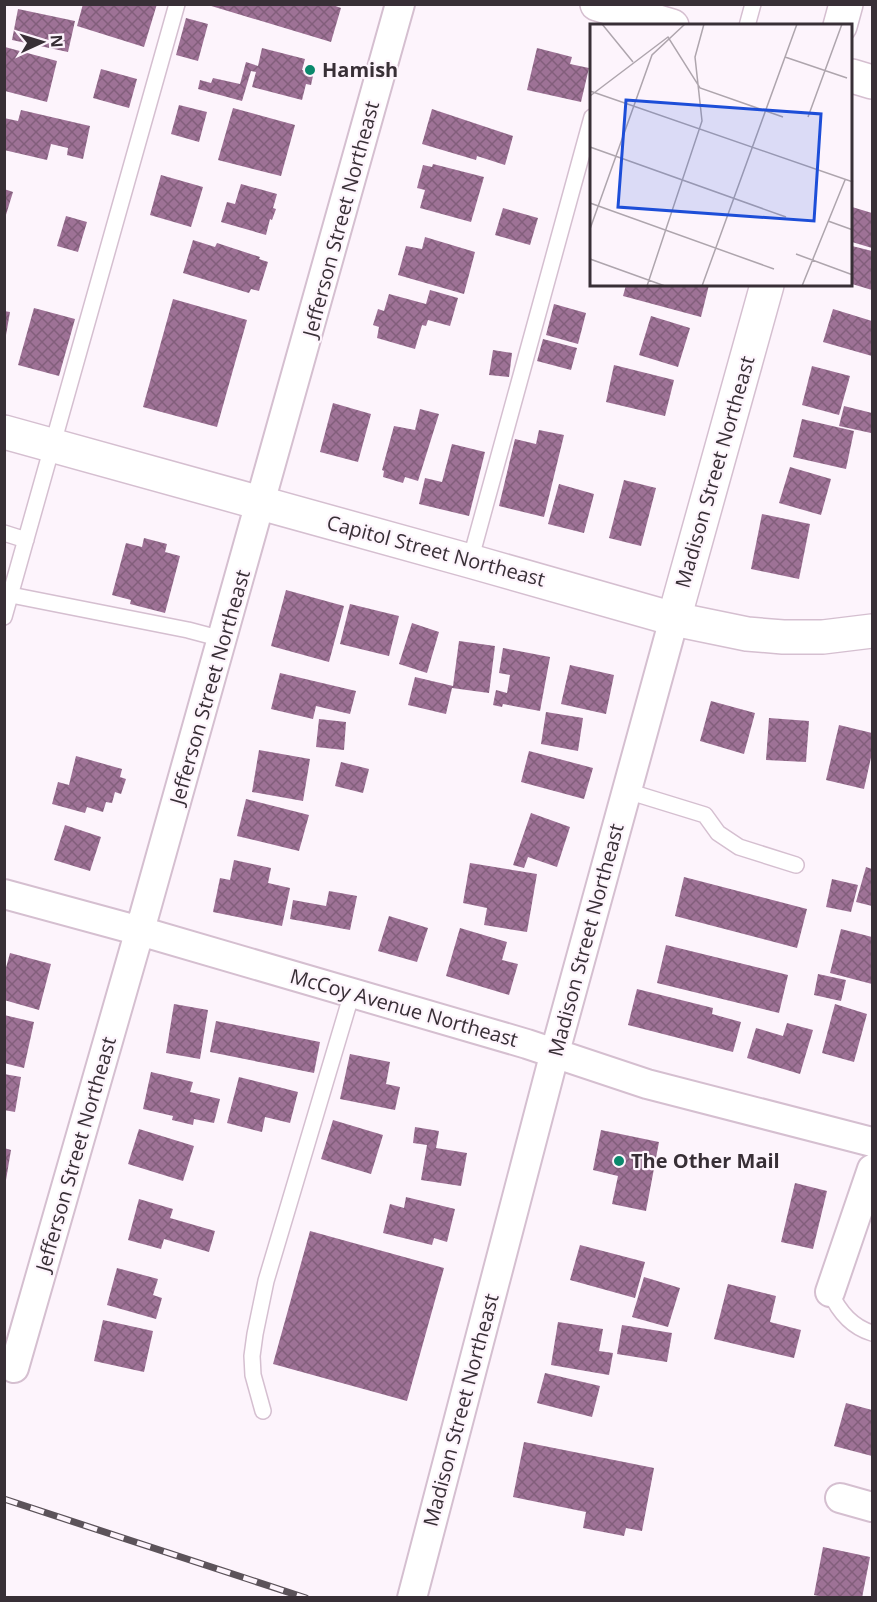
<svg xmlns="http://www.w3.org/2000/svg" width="877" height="1602" font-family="'Open Sans',sans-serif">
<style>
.building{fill:url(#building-cross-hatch)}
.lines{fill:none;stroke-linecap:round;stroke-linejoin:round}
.lane-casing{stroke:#d5bfd0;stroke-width:18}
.street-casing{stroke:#d5bfd0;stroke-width:32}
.secondary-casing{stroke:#d5bfd0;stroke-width:36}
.primary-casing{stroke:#d5bfd0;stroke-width:36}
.lane{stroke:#fff;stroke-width:15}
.street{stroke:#fff;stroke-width:28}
.secondary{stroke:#fff;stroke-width:33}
.primary{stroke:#fff;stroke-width:33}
.rail-casing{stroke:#5c535a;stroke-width:7}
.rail{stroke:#fdf4fc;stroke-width:4.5;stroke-dasharray:14;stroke-linecap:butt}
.poi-dot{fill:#0a896c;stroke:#fdf4fc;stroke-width:2}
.labels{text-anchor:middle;stroke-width:4.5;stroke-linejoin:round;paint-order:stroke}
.poi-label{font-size:20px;font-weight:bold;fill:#382f36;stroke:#fdf4fc;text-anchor:start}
.street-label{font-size:20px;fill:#382f36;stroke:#fdf4fc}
.inset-road{fill:none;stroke:#aea5ad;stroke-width:1.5}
.view{fill:#1d4ed8;fill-opacity:0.15;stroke:#1d4ed8;stroke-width:3}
.inset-edge{fill:none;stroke:#382f36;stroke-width:3}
</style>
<defs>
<pattern id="building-cross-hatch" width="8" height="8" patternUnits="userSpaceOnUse" patternTransform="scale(1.5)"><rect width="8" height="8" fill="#9e7296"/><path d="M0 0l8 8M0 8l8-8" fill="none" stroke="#825e7b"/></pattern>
</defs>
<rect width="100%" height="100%" fill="#fdf4fc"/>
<path class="building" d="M83,4H157L144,47L77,26Z
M330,4L341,8L331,42L208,5Z
M18,9L75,21L68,52L12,40Z
M186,18L208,24L198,61L176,55Z
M5,47L57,61L47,102L5,91Z
M262,48L305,59L302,70L308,71L307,75L313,76L311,85L306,84L302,100L252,87L256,72L251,71L242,101L198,89L200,80L211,83L213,78L240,84L246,62L258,66Z
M537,48L572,57L570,64L589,68L581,102L527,90Z
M101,69L137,79L129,108L93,98Z
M179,105L207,112L199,142L171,134Z
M233,108L295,125L281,176L218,160Z
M432,109L513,136L505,165L477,156L476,160L422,144Z
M21,110L90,126L83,159L67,155L68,148L51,144L47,160L4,150V118L18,121Z
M433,164L484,177L471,222L420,208L425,190L417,188L423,165L432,167Z
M161,175L203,187L191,227L150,215Z
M241,184L277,194L273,208L276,209L272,220L270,219L266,235L221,222L227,202L235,204Z
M4,189L13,192L5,218H4Z
M852,207L872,213V248L852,242Z
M503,208L538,218L530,245L495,235Z
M66,216L87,222L78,252L57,246Z
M425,237L475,252L464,294L398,275L406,246L422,249Z
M193,240L215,247L217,243L260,257L259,259L268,262L259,291L251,289L249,293L183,273Z
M852,246L872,251V290L852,284Z
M626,285H709L701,317L623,296Z
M430,290L458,298L450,326L428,320L426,326L422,325L415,349L377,338L379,327L373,325L378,309L384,311L389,294L426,304Z
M173,299L247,320L217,427L143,407Z
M554,304L586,313L578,344L546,335Z
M34,308L75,319L59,376L18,365Z
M833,309L872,321V356L823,342Z
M4,311L10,312L6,335H4Z
M651,316L690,328L678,367L639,355Z
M543,339L577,348L571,370L537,361Z
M493,350L512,353L509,377L489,375Z
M614,365L674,380L665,416L606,402Z
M812,366L850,376L839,415L802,405Z
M333,403L371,414L358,462L320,452Z
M844,406L872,413L871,433L839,426Z
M420,409L439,414L418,481L405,477L403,483L383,477L384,471L382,470L394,426L415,430Z
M802,419L854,431L846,469L793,457Z
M539,430L564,435L544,517L499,506L515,439L536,444Z
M452,444L485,452L469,516L419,504L425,478L442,482Z
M790,467L831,479L821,515L779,503Z
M624,480L656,488L641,546L609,538Z
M559,484L594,494L584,533L548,524Z
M762,514L810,524L799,579L751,569Z
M144,538L167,544L165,552L180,556L165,613L130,604L131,600L112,595L126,543L142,547Z
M286,590L344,606L329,662L271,646Z
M350,604L399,616L389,656L340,644Z
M412,623L439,632L427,673L399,664Z
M459,641L495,646L489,693L452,688L446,714L408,705L415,677L453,686Z
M503,648L550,657L540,711L503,704L502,707L493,705L496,690L507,693L510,675L499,673Z
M570,665L614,675L606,714L561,704Z
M280,673L356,691L350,714L316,706L313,719L271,709Z
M711,701L755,713L744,754L700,741Z
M546,712L583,718L578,751L541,744Z
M769,718L809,721L806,762L766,760Z
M319,719L346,722L344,750L316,747Z
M839,725L872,733V753L864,789L826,780Z
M259,750L310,759L303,801L252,792Z
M529,751L593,768L584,799L521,782Z
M76,756L122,769L120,777L126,779L121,794L115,792L112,803L106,802L103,812L87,807L85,813L52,804L58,782L69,785Z
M341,762L369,769L363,793L335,786Z
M246,799L309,815L299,851L237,836Z
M531,813L570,827L557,867L528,857L524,868L513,865Z
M65,825L101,837L90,871L54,860Z
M234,860L271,868L268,883L290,888L282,926L213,912L220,878L230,880Z
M470,863L537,874L527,932L484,925L487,908L463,903Z
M866,867L872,869V906L856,902Z
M684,877L807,909L797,948L675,916Z
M832,879L858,885L851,912L826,907Z
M329,891L357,896L350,930L290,919L293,900L326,906Z
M389,916L428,928L417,962L378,951Z
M460,928L507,942L502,960L518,964L509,995L446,976Z
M841,929L872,937V984L830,973Z
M666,945L788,975L779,1013L657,983Z
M10,953L51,964L39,1010L4,1000V975Z
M818,974L846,980L841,1001L814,995Z
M637,989L713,1008L712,1014L741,1022L733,1052L628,1025Z
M174,1004L208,1010L200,1059L166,1053Z
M835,1004L867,1014L854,1062L822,1053Z
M4,1015L34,1022L24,1068L4,1063Z
M216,1021L320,1042L314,1073L210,1052Z
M787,1023L813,1030L800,1074L747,1058L756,1028L783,1036Z
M350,1054L390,1062L386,1084L400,1087L395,1110L340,1099Z
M151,1072L193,1082L190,1092L220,1099L214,1123L194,1119L193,1125L172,1120L173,1116L143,1109Z
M4,1074L21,1077L15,1112L4,1110Z
M239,1077L298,1092L290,1123L265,1117L262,1132L227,1123Z
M333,1120L383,1135L371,1174L321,1159Z
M415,1127L439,1131L436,1148L467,1153L461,1186L421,1180L427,1145L413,1143Z
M139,1129L194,1146L183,1181L128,1164Z
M601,1130L659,1142L646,1211L612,1204L618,1176L593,1170Z
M4,1148L11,1150L6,1180L4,1179Z
M795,1183L827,1191L813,1249L781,1242Z
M406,1197L455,1209L447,1242L434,1238L432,1245L383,1233L390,1204L404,1208Z
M139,1199L173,1209L170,1218L215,1231L209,1252L164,1239L161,1249L128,1240Z
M310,1231L444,1268L407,1401L273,1364Z
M580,1245L645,1262L635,1298L570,1280Z
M117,1268L158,1279L153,1295L162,1298L156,1319L107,1305Z
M644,1277L680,1288L668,1327L632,1317Z
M728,1284L776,1296L770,1322L801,1330L794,1358L714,1339Z
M103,1320L153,1331L144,1372L94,1361Z
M558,1322L603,1329L599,1351L613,1353L609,1375L551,1365Z
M622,1325L672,1333L667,1362L617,1354Z
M545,1373L600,1386L592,1417L537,1403Z
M846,1403L872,1410V1456L834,1446Z
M524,1442L654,1468L642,1531L626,1528L624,1536L583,1528L586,1512L513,1497Z
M823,1547L870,1557L862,1598H829L814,1595Z"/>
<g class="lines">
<defs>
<path id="lane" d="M747,26L753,4
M4,533L26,540
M470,561L592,117
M11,595L188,630L222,639
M4,617L177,4
M627,791L705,815L718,833L739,847L796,865
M830,1292C839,1312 852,1327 872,1333
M263,1411L253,1375L252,1356L255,1334L266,1281L352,993"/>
<path id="street" d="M4,894L140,931L527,1044L647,1084L872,1142
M830,1292L872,1169
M14,1368C145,914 275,460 400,4
M840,1498L872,1507
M412,1598L555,1052L674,619"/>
<path id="secondary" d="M840,26L846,4
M674,619L767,285"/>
<path id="primary" d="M597,4L672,26
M852,76L872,82
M4,432L470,561L674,619L747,634L783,637H823L872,631"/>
</defs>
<use href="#lane" class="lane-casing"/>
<use href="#street" class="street-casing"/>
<use href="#secondary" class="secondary-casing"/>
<use href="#primary" class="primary-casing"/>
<use href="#lane" class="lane"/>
<use href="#street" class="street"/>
<use href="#secondary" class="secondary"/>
<use href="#primary" class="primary"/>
<defs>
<path id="rail" d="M4,1499L306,1598"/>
</defs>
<use href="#rail" class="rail-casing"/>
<use href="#rail" class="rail"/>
</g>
<g class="poi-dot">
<circle cx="310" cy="70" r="6"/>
<circle cx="619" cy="1161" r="6"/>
</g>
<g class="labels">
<g class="poi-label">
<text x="322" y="77">Hamish</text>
<text x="631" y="1168">The Other Mail</text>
</g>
<g class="street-label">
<text transform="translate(341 219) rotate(-75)" y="7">Jefferson Street Northeast</text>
<text transform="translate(715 472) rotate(-74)" y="7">Madison Street Northeast</text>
<text transform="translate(436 551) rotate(15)" y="7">Capitol Street Northeast</text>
<text transform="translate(210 687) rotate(-74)" y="7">Jefferson Street Northeast</text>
<text transform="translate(586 940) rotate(-75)" y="7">Madison Street Northeast</text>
<text transform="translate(404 1008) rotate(16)" y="7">McCoy Avenue Northeast</text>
<text transform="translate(76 1154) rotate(-74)" y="7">Jefferson Street Northeast</text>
<text transform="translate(461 1410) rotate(-75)" y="7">Madison Street Northeast</text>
</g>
</g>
<g transform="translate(590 24)">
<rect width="262" height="262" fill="#fdf4fc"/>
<path class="inset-road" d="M12,0L43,38M195,33L257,54M0,67L263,158M0,72L78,13L110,64L193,93M218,93L252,0M0,123L196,193M0,179L184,245M238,197L263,206M0,205L62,31L95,0M206,230L263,251M0,235L75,262M57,262L112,97L105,33L114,0M112,262L207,0M212,262L255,156"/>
<path class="view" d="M36,76L231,90L224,197L28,183Z"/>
<rect width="262" height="262" class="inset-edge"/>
</g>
<rect width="877" height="1602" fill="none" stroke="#382f36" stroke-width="12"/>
<g transform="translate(42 42) rotate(86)" stroke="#fdf4fc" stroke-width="4.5" paint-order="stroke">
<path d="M0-4.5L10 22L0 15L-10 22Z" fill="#382f36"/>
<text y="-9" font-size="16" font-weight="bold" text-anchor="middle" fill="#382f36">N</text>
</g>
</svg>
